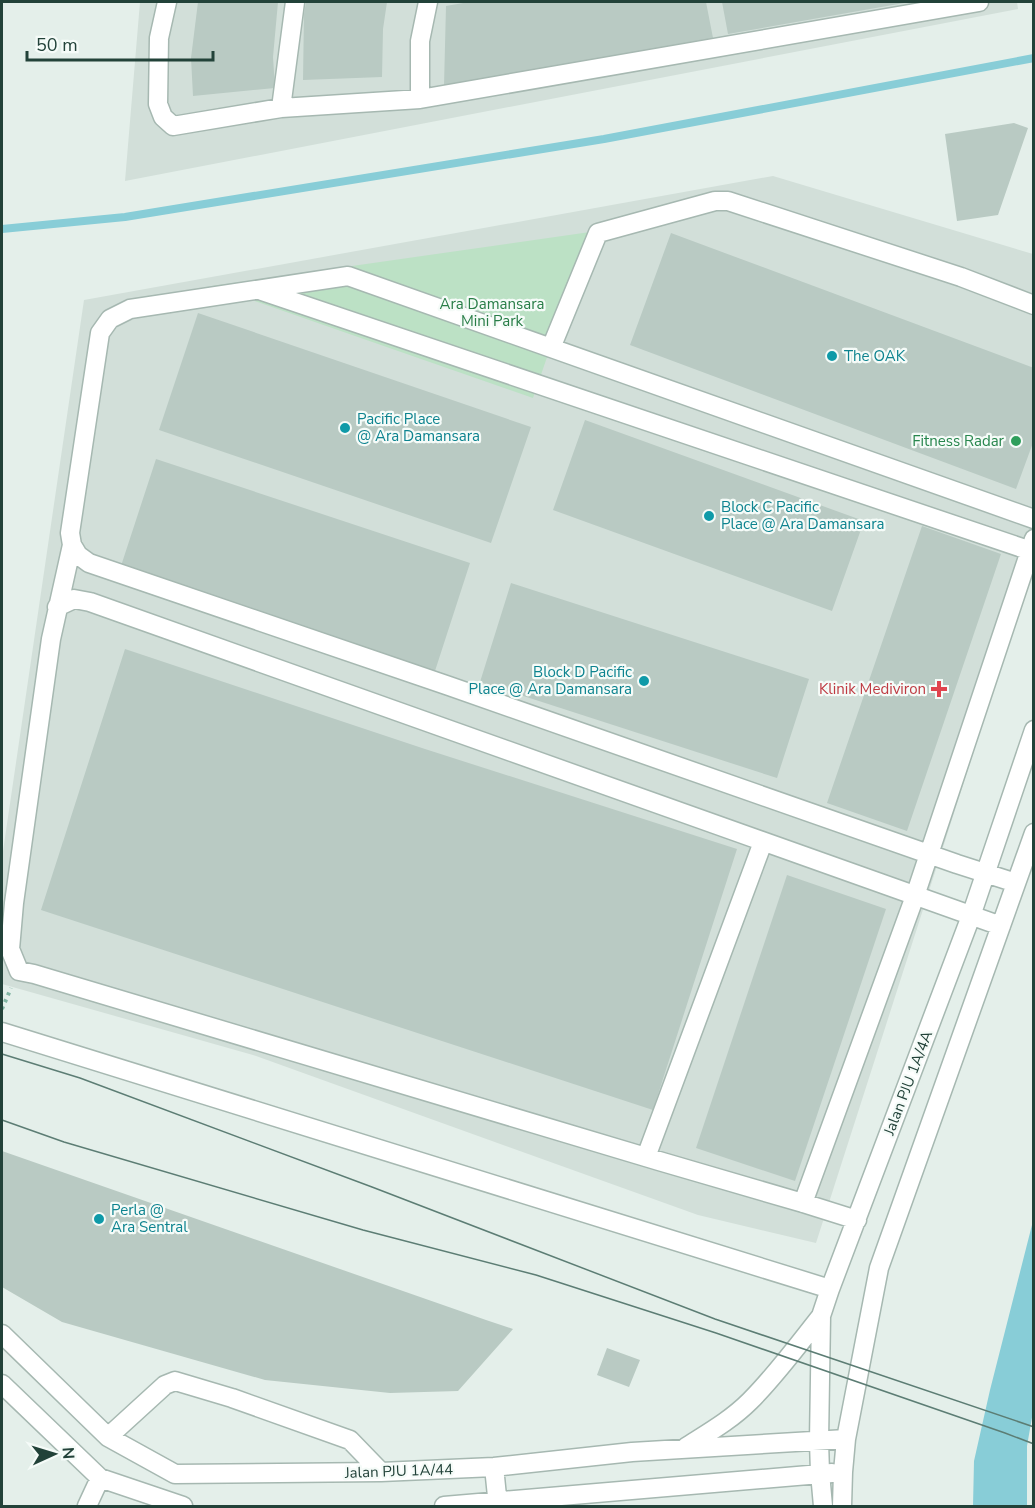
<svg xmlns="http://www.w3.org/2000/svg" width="1035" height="1508" font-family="'Nunito Sans',sans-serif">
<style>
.built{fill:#d2dfd9}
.green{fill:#bce1c5}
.water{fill:#88cdd7}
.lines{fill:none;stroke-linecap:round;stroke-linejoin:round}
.stream{stroke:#88cdd7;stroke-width:8}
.building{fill:#b9cac3}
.minor-casing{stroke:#a6b8b1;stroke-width:21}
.path{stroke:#82b5a4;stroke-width:4;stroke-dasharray:3 4.5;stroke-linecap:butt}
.minor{stroke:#fff;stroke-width:18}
.tram{stroke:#5c7d74;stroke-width:1.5}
.culture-dot{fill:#0f9aa8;stroke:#f5fbf8;stroke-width:2}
.leisure-dot{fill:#2e9e5b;stroke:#f5fbf8;stroke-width:2}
.health-dot{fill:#e0444e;stroke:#f5fbf8;stroke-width:2}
.labels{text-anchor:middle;stroke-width:4.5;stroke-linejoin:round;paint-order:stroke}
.park-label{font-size:15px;fill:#287d47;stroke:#f5fbf8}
.culture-label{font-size:15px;fill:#0d838f;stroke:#f5fbf8;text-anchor:start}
.leisure-label{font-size:15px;fill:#27864d;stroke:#f5fbf8;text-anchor:end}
.health-label{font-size:15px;fill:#be3a42;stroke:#f5fbf8;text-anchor:end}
.street-label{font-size:15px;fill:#224239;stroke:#f5fbf8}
</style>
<rect width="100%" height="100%" fill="#e4efea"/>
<path class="built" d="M140,2H1017L1018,9L125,181Z
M773,176L1033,254V567L816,1243L698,1215L253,1055L2,984V858L84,300Z"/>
<path class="green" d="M590,232L533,398L212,286Z"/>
<path class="water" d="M1033,1221L1034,1406L1027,1446V1506H973L974,1461L990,1390Z"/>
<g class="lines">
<path class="stream" d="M2,229L125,217L604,139L1034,58"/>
</g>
<path class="building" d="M198,2H278L273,57L275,88L193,96L191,58Z
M306,2H387L383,29L382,77L303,80L304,14Z
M469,2H706L713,38L444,86L446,6Z
M722,2H904V3L728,34Z
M1014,123L1028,128L998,215L957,221L945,134Z
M671,233L1034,368V440L1016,489L630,345Z
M198,313L531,427L491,543L159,430Z
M585,420L864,521L832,611L553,510Z
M156,459L470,563L434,674L120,569Z
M922,526L1001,554L907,831L827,803Z
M511,583L809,679L777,778L480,682Z
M125,649L425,749L737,849L653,1110L41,910Z
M787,875L886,909L795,1181L696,1148Z
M2,1151L486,1320L513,1329L458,1391L390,1393L265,1380L62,1322L2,1287Z
M607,1348L640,1360L629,1387L597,1375Z"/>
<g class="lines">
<defs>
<path id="minor" d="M167,2L159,38L158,104L163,117L173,126L281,108L420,99L979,2
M420,99V41L428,2
M281,108L295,2
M262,291L1034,552
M551,348L598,233L715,201H728L961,277L1034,305
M72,545L78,555L89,563L449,686L957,864L1016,883
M57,607L74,599L90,602L1001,926
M2,1032L830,1289
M646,1157L763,842
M803,1203L915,896L1034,539
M857,1220L803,1203L659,1161L34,974L19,971L10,949L14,903L51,639L72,545L70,533L100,333L110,319L130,309L348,276L1034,519
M2,1334L108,1437L175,1474L381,1472L494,1467L632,1452L846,1439
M2,1384L100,1478L183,1506
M108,1437L165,1385L175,1381L232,1398L350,1440L381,1472
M686,1447C708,1433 731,1420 750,1401C776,1375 798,1345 821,1316
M494,1467L498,1506
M87,1506L100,1478
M444,1506L832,1473
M823,1506L820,1473L819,1441L821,1316L830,1289L971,916L1034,730
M842,1506L843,1472L846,1439L879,1268L1034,833"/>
</defs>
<use href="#minor" class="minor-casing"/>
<path class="path" d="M2,1009L11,988"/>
<use href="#minor" class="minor"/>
<path class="tram" d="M2,1054L80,1078L372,1187L715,1319L1034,1427
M2,1120L64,1142L363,1230L536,1275L716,1333L1005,1433L1034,1444"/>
</g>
<g class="culture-dot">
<circle cx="832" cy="356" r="6"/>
<circle cx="345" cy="428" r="6"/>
<circle cx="709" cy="516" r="6"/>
<circle cx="644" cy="681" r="6"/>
<circle cx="99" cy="1219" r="6"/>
</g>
<circle class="leisure-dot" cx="1016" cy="441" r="6"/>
<path class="health-dot" d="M936 680h6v6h6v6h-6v6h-6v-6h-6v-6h6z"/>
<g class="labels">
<g class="park-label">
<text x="492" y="309">Ara Damansara<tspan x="492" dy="17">Mini Park</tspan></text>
</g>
<g class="culture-label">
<text x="844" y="361">The OAK</text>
<text x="357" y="424">Pacific Place<tspan x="357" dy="17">@ Ara Damansara</tspan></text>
<text x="721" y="512">Block C Pacific<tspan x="721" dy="17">Place @ Ara Damansara</tspan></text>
<text x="632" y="677" text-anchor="end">Block D Pacific<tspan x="632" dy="17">Place @ Ara Damansara</tspan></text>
<text x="111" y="1215">Perla @<tspan x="111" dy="17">Ara Sentral</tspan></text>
</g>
<g class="leisure-label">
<text x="1004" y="446">Fitness Radar</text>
</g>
<g class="health-label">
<text x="926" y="694">Klinik Mediviron</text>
</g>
<g class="street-label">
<text transform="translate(908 1083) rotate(-69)" y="5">Jalan PJU 1A/4A</text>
<text transform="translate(399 1471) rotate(-2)" y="5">Jalan PJU 1A/44</text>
</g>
</g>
<rect width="1035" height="1508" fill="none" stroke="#224239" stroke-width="6"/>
<g transform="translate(54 1454) rotate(86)" stroke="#f5fbf8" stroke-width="4.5" paint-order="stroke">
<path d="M0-4.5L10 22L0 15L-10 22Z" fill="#224239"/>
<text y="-9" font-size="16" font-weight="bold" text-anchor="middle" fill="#224239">N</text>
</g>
<path d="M27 51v9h186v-9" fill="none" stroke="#224239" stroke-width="3"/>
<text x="36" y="51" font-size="18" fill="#224239" stroke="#f5fbf8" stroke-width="4.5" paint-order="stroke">50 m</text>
</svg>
